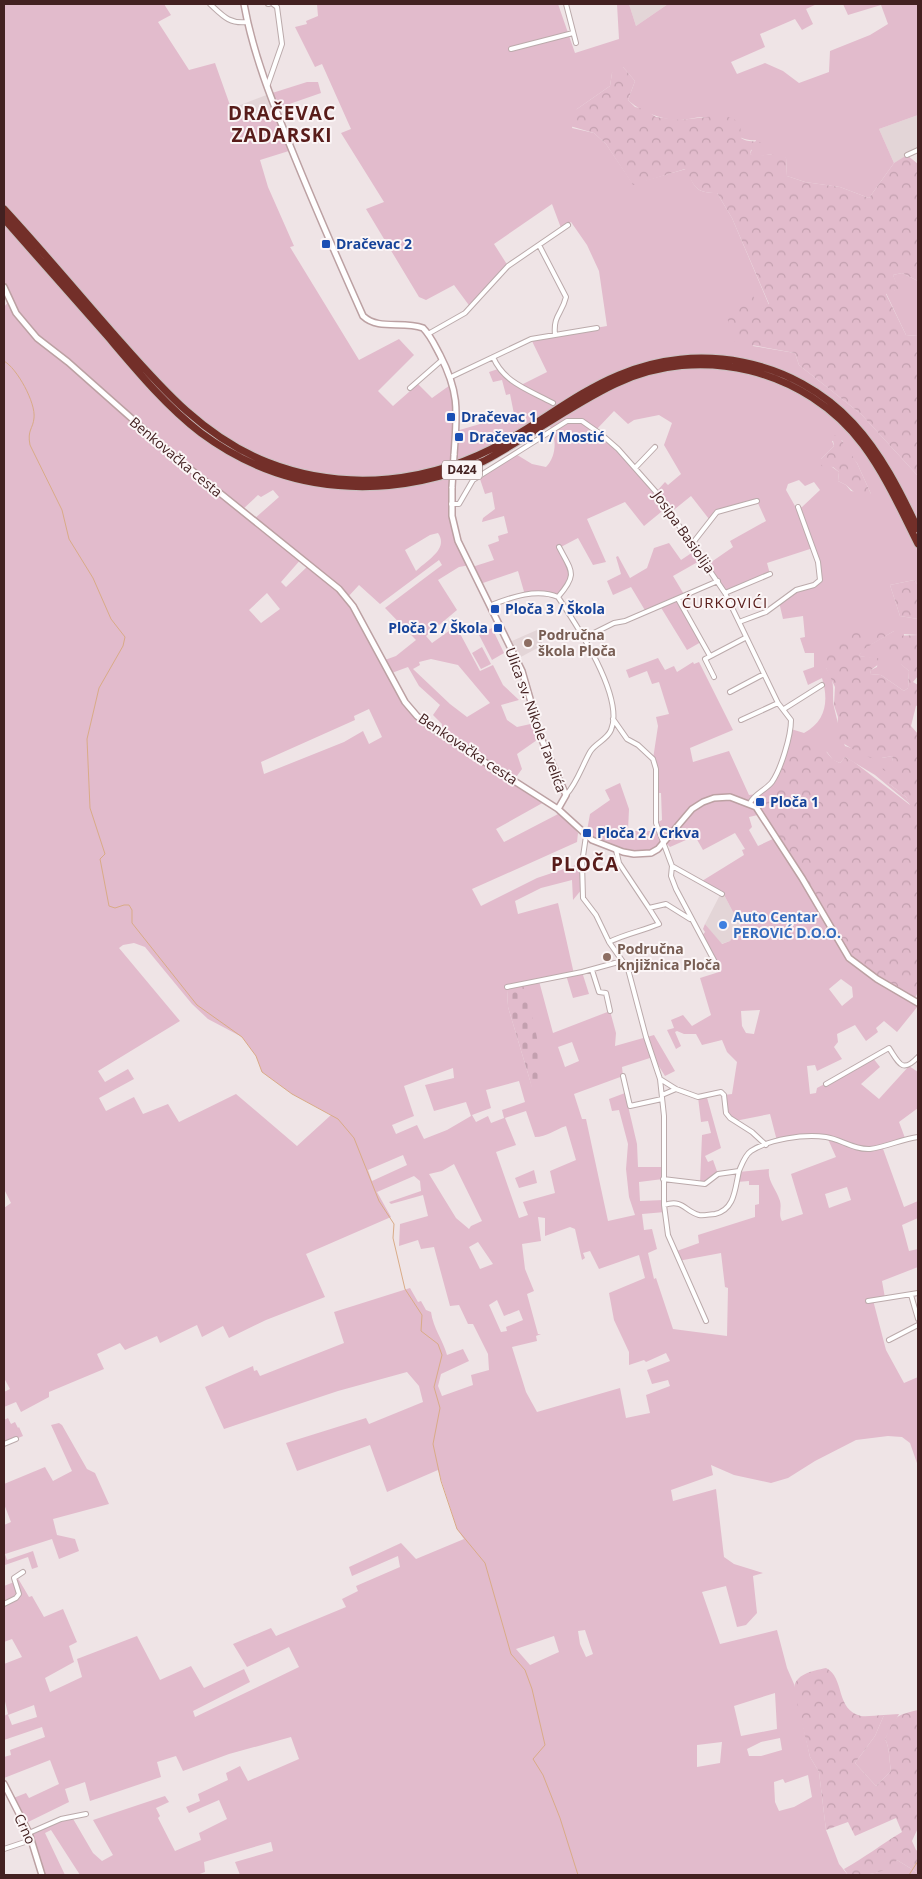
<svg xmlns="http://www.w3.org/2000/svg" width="922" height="1879" font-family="'Open Sans',sans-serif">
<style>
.built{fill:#e3d5d7}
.grass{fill:#e2bbcc;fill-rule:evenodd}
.forest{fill:url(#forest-crowns)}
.cemetery{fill:url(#cemetery-stones)}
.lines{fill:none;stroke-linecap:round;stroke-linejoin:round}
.stream{stroke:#d9ab87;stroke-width:1}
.street-casing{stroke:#bbaaab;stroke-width:6}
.secondary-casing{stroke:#bca1a3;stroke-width:8}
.highway-casing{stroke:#cac1c1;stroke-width:9}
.street{stroke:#fff;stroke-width:4}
.secondary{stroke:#fff;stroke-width:5}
.highway{stroke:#732f29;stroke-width:7}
.secondary-bridge-casing{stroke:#bca1a3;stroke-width:8;stroke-linecap:butt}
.secondary-bridge{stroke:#fff;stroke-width:5}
.transit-dot{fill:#1a4fb4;stroke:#fbf5f6;stroke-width:2}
.education-dot{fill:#8d6e63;stroke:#fbf5f6;stroke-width:2}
.shop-dot{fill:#3f7fe0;stroke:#fbf5f6;stroke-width:2}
.labels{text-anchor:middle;stroke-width:4;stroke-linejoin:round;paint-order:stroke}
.shield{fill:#fbf5f6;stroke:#7a6161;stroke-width:1}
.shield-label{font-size:12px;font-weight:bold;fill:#432121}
.transit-label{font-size:14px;font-weight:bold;fill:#164399;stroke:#fbf5f6;text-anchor:start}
.street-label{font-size:14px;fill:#432121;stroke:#fbf5f6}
.education-label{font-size:14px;font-weight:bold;fill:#785e54;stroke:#fbf5f6;text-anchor:start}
.shop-label{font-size:14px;font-weight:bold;fill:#366cbe;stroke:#fbf5f6;text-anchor:start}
.neighbourhood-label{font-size:15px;letter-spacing:1px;fill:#581c1a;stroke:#fbf5f6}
.district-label{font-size:19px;font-weight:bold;letter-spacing:1px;fill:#581c1a;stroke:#fbf5f6}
</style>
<defs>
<pattern id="forest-crowns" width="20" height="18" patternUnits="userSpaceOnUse" patternTransform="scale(1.25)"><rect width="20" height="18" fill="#e2bbcc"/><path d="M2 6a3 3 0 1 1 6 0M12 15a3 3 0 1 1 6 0" fill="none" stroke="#c3a0af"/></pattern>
<pattern id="cemetery-stones" width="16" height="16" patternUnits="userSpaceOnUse" patternTransform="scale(1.25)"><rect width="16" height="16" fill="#e2bbcc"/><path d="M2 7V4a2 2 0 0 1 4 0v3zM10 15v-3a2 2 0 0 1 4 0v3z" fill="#c3a0af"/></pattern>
</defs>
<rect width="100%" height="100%" fill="#efe4e6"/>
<path class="built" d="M629,4H668L636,26Z
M269,94L275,109L243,121L235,107Z
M918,115V150L894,163L879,129Z
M537,630L543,645L519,658L512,641Z
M722,891L733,912L745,918L730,941L721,944L705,924Z"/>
<path class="grass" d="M4,4H164L171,15L158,22L189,70L215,63L231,108L235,107L243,121L275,109L269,94L307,82H318L321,93L275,109L292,150L260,160L268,187L294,246L290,247L359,360L399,339L414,355L378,391L393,406L418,384L432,398L453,383L456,431L514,414L510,394L506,395L502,380L493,382L489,372L498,369L507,379L519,386L547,372L531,339L607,326L599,271L587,245L571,222L561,228L552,204L494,244L508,266L471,308L454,285L426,300L419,297L366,209L384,202L341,133L351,129L322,64L315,67L295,27L307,24L306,21L318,16L317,4H558L575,53L619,39L617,4H629L636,26L668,4H817L806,9L813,24L802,30L795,19L760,34L765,47L731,62L737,74L765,63L783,71L799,83L829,72L830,51L870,35L888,24L881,5L848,15L843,4H918V115L879,129L894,163L869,198L840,187L805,182L787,176L786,158L772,154L755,157L750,154L756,140C738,142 725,126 708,118C701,115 689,120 681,120C664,121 639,111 628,100L635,81L623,67L612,73L610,86L577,109L572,128L594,133L606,144L633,184L686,169C695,187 695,193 717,193L732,218L769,305L762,308L753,346L795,353L799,365L861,414L918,476V585L914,580L890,585L900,616L918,619V635L904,634L901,664L909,671L908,688L904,691L881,675L870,674L871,670L877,667L878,659L859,656L863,649L894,631V629L826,668C837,683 831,691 834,707C837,720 840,732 845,746L882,758L892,756L893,761L888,783L906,797L911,805L875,775L845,757L840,763L833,760L827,752L787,742L791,729L804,733C826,721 829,701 822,678L808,685L803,671L814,667V653H805L800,638L805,637L803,616L783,619L779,602L786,595L819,583L820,575L813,548L767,563L770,574L725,593L707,565L733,547L730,541L766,521L757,501L717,511L709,519L691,496L670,513L666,508L644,526L625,502L587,519L606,562L593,565L578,538L559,548L570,574L558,597L550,594L525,595L518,571L480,584L472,567L494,560L488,545L499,541L498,536L508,533L504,516L482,522L483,518L495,509L492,492L485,494L479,476L514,453L532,464L546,467C558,455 557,433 546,421L504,446L453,469L454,528L470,565L459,567L438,580L457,610L426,636L432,643L456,626L480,671L493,665L503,685L519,700L501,705L507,720L517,727L535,723L537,740L517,754L522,769L514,780L546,801L496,829L504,842L562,812L578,833L577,842L472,889L481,906L537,878L582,863V889L573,900L572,880L541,888L515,901L518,914L558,903L574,974L582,972L583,975L589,994L573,998L566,975L539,981L553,1033L610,1011L616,1033L615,1046L654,1035L675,1071L665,1076L653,1057L622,1067L623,1076L574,1094L582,1119H586L608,1221L635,1215L629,1197L626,1169L628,1144L619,1110L612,1111L609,1099L625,1093L637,1144L638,1167H662L663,1179L639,1182L640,1201L664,1200L665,1212L642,1214L644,1230L652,1229L657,1249L648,1253L654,1279L656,1278L673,1329L727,1336L728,1288L725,1287L721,1253L678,1261L674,1252L699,1243L698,1235L755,1217V1205L759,1204V1185H749V1181L737,1182L734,1173L719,1175L705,1184H700L702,1135L711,1133L708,1121L701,1122L698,1097L706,1094L721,1148L705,1156L708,1162L713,1160L718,1174L769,1169C767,1181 777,1190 780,1201C782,1209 778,1214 782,1221L803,1214L791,1174L836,1157L827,1137L807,1136L777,1141L770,1114L735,1121L726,1113L724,1095L732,1094L737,1062L727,1052L722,1040L702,1045L696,1034H684L677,1031L675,1032L681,1046L676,1049L667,1030L674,1028L671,1020L683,1015L692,1026L711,1015L700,978L719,972L701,937L705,932L703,929L705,924L722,944L730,941L745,918L733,912L722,891L702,881L744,855L742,850L745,849L735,833L703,850L695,836L670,847L664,841L651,853L634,854L586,836L590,814L610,800L605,790L620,783L629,809L628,831H658L656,823L662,820L661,793H655L656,769L653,759L658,726L656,717L669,714L659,682L652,684L647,671L629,678L626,670L658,658L665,670L674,666L677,672L693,662L694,664L699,662L733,730L690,748L693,762L729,751L749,795L758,794L769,813L767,822L762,814L749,817L752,827L749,830L758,846L777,837L918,1003V1006L897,1032L884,1021L876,1028L878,1032L866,1041L855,1025L837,1034L838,1042L834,1047L842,1059L817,1071L815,1065L807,1066L810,1094L816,1093L817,1088L873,1058L880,1067L861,1084L879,1099L909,1066L918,1072V1108L899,1122L905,1138L882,1146L904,1207L918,1201V1218L902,1225L909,1251L918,1249V1267L882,1281L885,1298L873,1300L886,1350L904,1383L918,1377V1466L910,1443L902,1437L888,1436L856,1440L815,1461L788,1478L771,1483L734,1475L711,1465L713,1475L671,1490L673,1501L716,1489L724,1557L734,1564L763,1573L753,1576L757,1613L746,1625L737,1627L726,1586L702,1592L720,1644L777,1630L787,1668L794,1684L810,1757L819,1772L826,1830L839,1864L848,1875H240L235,1862L273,1851L271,1842L204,1862L205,1872L197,1875H80L51,1830L45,1833L65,1875H42L29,1833L72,1817L93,1853L102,1861L113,1855L93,1820L165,1796L169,1802L156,1808L160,1816L158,1818L175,1851L201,1840L199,1833L227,1819L219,1800L189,1813L186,1807L200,1801L198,1794L228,1780L226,1773L240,1766L248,1781L299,1759L291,1737L229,1754L183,1771L176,1756L157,1762L161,1777L90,1801L85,1782L65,1789L69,1802L24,1824L11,1799L26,1793L29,1798L59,1784L50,1760L4,1778V1757L11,1755L10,1750L45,1737L42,1727L4,1740V1716L8,1714L4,1697V1664L22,1657L12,1639L4,1642V1586L14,1582L16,1575L29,1597L32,1596L44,1617L63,1609L77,1642L69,1646L74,1662L45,1678L50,1692L82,1677L77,1659L137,1636L160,1680L191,1666L204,1688L244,1669L250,1682L193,1711L195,1717L299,1667L289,1647L247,1667L233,1644L271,1628L276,1636L346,1607L342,1599L358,1591L356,1586L400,1567L398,1556L352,1576L349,1567L401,1543L416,1559L464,1539L457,1529L438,1470L387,1492L370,1445L297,1471L286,1443L366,1418L369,1424L423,1402L419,1386L407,1372L338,1391L224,1429L205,1387L253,1366L254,1371L257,1370L260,1376L344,1343L334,1312L410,1288L418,1302L421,1301L426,1310L431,1312C433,1328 443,1340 447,1355L463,1349L469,1361L441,1374L438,1386L442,1396L473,1385L471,1375L489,1370L488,1354L473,1324H468L459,1305L450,1306L434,1247L421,1249L418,1240L399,1246L400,1224L428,1216L423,1195L391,1204L389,1202L421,1191L420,1181L414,1176L377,1192L391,1217L306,1254L325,1297L266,1320L229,1338L223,1326L202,1337L197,1325L160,1343L157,1336L125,1350L120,1343L97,1354L104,1369L49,1392V1397L21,1412L16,1402L4,1407V1392L10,1389L4,1378V1208L11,1203L4,1189V307L10,300L4,287ZM614,411L628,424L634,420L659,415L672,423L664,445L681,474L668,485L665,482L656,492L596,430ZM842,440L846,450L857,463L871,494L851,491L846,485L838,481L839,472L821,459L834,446L832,441ZM799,480L805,486L814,482L820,490L802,507L795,506L786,490L788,484ZM273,490L279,497L253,520L242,510L258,495L261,497ZM438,533C449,549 427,560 416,571L405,550L430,535ZM302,558L310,564L286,587L281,582ZM439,560L442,565L385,608L416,640L396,656L382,661L347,598L359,585L380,604ZM267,593L280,609L261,623L249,610ZM431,659L458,665L490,703L467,717L450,704L413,669L420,665L419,662ZM408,667L419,686L440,705L433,715L442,724L441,734L417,716L389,674ZM369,709L382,737L369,744L363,731L344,742L264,774L261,762L355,720L354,716ZM134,943L145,947L192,1004L208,1019L242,1037L256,1056L262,1072L292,1094L331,1115L297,1146L236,1094L179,1122L168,1104L143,1114L134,1097L106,1111L99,1098L134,1079L128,1069L105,1082L98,1071L180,1021L119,948L123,945ZM841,979L852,987L853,997L842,1006L829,989ZM507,989L532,1087L508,1007ZM760,1010L754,1034L746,1033L742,1026L741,1011ZM572,1042L579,1061L565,1067L558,1047ZM453,1068L454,1078L425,1085L434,1111L466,1102L471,1116L447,1130L424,1139L417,1125L396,1134L392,1125L414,1116L404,1086ZM519,1081L525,1102L502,1110L504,1118L491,1123L488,1116L476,1122L472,1115L491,1108L486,1090ZM526,1111L535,1137C547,1137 554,1130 566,1126L576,1160L550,1171L555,1193L523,1202L528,1215L519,1218L496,1152L516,1145L505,1118ZM403,1155L407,1165L372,1181L368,1170ZM454,1164L482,1221L471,1226L469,1229L456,1218L429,1174L442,1171ZM847,1187L851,1200L829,1208L825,1194ZM538,1217L545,1218V1236L570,1227L575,1229L582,1260L585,1258L583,1253L590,1251L599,1269L639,1255L645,1278L609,1293L614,1320L629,1352V1365L644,1360L646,1362L666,1353L670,1361L647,1370L652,1384L668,1380L670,1386L646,1395L650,1413L626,1418L620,1388L537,1412L526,1392L512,1347L537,1341L536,1336L541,1334H538L527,1294L534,1291L525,1269L522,1244L541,1241ZM478,1242L493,1264L480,1269L469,1247ZM497,1300L504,1316L519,1310L523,1320L506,1327L507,1331L501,1332L489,1305ZM585,1630L593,1654L586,1657L580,1644L578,1631ZM554,1636L559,1652L530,1665L516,1649ZM775,1693L777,1729L741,1736L734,1706ZM34,1705L37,1717L12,1725L8,1715ZM780,1738L782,1750L761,1756H749L747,1749L761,1742ZM722,1742L720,1763L697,1767V1745ZM808,1775L812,1797L794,1807L779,1811L775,1802L774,1782L783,1779L785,1783Z
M902,273L918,281V336L906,335L886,293L898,289L893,275Z
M669,543L681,560L696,550L703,559L673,576L685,596L678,599L701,642L687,650L660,606L646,612L631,587L613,595L607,581L621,574L616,557L618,556L630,578L647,568L654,548Z
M492,628L504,653L492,660L479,635Z
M482,647L491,664L481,669L472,653Z
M534,1170L537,1183L519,1188L515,1178Z
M8,1418L11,1424L15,1422L18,1428L19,1427L23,1436L4,1444V1420Z
M59,1423L62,1425L87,1469L95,1473L109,1504L53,1519L57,1535L75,1539L79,1551L59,1559L52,1539L5,1554L7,1560L33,1551L38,1567L32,1569L28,1557L5,1565L4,1525L11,1522L4,1504V1484L45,1467L53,1481L72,1471L51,1425Z
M899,1714L885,1739C890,1748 889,1760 891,1771L876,1786L855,1763L875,1736L884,1715Z
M897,1860L918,1873V1875H866L879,1872Z"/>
<path class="forest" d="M617,64L623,67L635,81L628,100L635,107L644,109L656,117L680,120L724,115L740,122L741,138C748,143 755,140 763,143L760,148L751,150L750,154L755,156L782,153L786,158L787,176L805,182L840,187L869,198L894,163L907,155L918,164V281L902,273L893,275L899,289L886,294L906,335L918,336V476L861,414L799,365L795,353L735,342L723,306L753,296L761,308L769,304L732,218L717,193C695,193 695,187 685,169L633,185L606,144L594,133L563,124L577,109L610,86L612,73Z
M832,435H838L857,463L871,494L867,499L863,500L846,485L838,481L839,472L833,467L821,466V459L834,446Z
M914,580L918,585V619L900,616L890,585Z
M875,627L894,629V631L864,649L859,656L878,658L880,663L871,670L870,674L881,675L904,691L908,688L909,671L885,651V644L893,636L918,635V676L913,682L918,685V705L916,706L911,726L918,734V992L914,1000L849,958L767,822L768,813L758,794L772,783L787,742C800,740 816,739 825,750C830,756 832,760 840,763L845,757L854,762L910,805L906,797L888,783L887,777L890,773L883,770L882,765L893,761L892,756C886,757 877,760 872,758C863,756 843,744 837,738L838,717L834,705L835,687L826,668V658L838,636L847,629Z
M826,1668C845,1677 835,1710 861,1716C867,1717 877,1715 884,1715L875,1736L855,1763L876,1786L891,1771C889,1760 890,1748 885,1739C896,1716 893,1716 918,1710V1828L912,1841L916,1850L918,1851V1873L897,1860C885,1875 866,1875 848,1875L844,1869C864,1858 882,1844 902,1832L896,1818L855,1836L848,1822L826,1830L819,1772L810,1757L794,1690C794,1674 812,1671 826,1668Z"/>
<path class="cemetery" d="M523,985L535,1027L542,1066V1085L532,1087L508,1007L507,989Z"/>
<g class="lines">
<path class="stream" d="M4,361C17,368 36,403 34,418C33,429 27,430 30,445L62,510L69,539L93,578L111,619L125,637L123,646L99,688L87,739L90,808L105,854L100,859L101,864L109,906L115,908L124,905H129L132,910V923L197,1005L242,1037L256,1056L262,1072L292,1094L338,1119L354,1138L379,1201L394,1224L393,1238L405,1289L422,1315L421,1331L438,1344L442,1355L434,1387L440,1408L433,1444L441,1481L457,1529L485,1563L511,1654L525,1670L532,1689L545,1745L533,1759L543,1775L560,1818L578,1875
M909,1875L918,1861"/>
<defs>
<path id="street" d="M210,4C223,16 229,24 247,22
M268,4H269
M566,4L576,43
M511,49L573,33
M267,87L282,44L277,7L273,4
M907,155L918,150
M539,245L566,297C562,314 553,315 555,335
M428,334L465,313L508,266L568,225
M493,357C504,383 529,390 553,403
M451,377L531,339L597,328
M410,388L442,360
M635,468L655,447
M451,504H459L473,480L567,421H582L602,435L618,449L656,492L725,593L778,703L791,720C791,736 781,769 772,782C766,790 754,794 750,803
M692,544L717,512L757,501
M725,593L770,574
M558,597C578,574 572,572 559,547
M678,599L710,656
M491,605C512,597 537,588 558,597C576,624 625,697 611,730C607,740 595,743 590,752C582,766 577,783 566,795
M739,622L766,612L796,590L814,585L820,580L818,562L798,507
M584,638L614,623L625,621L718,581
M714,677L705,659L745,638
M730,692L764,674
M784,709L822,685
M613,719L627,739L638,745L653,759L656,769V823L672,866L722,894
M741,720L778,703
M586,836L582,863L583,898L596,915L609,942L628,969L646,1037L660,1079L664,1116V1205L668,1235L706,1321
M616,850L619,863L649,908L666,904L690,919
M672,866L671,876L676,889L717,966
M609,942C625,934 642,931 659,924L649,908
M592,970L599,992L606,993L610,1011
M507,987L582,972L622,961
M623,1076L630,1106L662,1099
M660,1079L676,1089L698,1097L721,1092L724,1095L726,1113L730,1118L752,1132L766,1145
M826,1084L889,1048C899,1063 902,1074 918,1057
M662,1095L676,1089
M663,1179L705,1184L718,1174L739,1171C742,1164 745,1155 751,1151C770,1139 803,1134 826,1137C840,1139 854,1150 870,1149C886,1147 902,1139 918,1137
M664,1205C684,1199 684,1211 699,1215C704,1216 710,1214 715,1214C735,1210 735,1188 739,1171
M911,1295L918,1319
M868,1301L918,1293
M889,1340L918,1325
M4,1444L16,1439
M4,1604L16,1598L19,1594L14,1578L23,1572
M29,1833L61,1819L86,1814
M4,1849L31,1840"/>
<path id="secondary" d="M244,4C253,54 272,101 291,148C314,205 338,260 363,316C379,331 403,320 423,328C431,336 435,346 440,355C460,394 457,412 454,455
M4,287L16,313L37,338L68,362L174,456L339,589L353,606L405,702L417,716L433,729L558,809L592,840L623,852L634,854L651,853L658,849L692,809L703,802L714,798L730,797L756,807L802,878L849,958L877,979L918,1003
M452,487V516L458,541L522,671L542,740L566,795L558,809
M4,1784L29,1833L42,1875"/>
<path id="highway" d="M4,209C41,249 76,291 112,332C158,384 201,436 267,462C346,493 433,483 506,441C544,420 578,392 619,375C697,341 794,359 853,423C881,453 900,491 918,529
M4,219C39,259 74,298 109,338C137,371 166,406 201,433C286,496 388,501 484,461C529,437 569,406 615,384C700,343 806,369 863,445C886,476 901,510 918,544"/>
</defs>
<use href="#street" class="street-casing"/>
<use href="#secondary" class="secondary-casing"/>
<use href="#highway" class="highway-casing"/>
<use href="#street" class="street"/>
<use href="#secondary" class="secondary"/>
<use href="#highway" class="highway"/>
<defs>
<path id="secondary-bridge" d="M452,487L454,455"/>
</defs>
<use href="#secondary-bridge" class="secondary-bridge-casing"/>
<use href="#secondary-bridge" class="secondary-bridge"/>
</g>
<g class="transit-dot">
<rect x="321" y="239" width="10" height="10" rx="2.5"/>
<rect x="446" y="412" width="10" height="10" rx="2.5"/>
<rect x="454" y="432" width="10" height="10" rx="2.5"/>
<rect x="490" y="604" width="10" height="10" rx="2.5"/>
<rect x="493" y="623" width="10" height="10" rx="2.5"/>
<rect x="755" y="797" width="10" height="10" rx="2.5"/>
<rect x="582" y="828" width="10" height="10" rx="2.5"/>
</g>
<g class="education-dot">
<circle cx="528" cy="643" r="5"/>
<circle cx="607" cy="957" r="5"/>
</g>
<circle class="shop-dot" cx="723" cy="925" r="5"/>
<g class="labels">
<rect class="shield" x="442" y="460.5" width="40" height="19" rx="4"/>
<g class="shield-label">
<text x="462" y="474">D424</text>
</g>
<g class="transit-label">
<text x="336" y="249">Dračevac 2</text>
<text x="461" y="422">Dračevac 1</text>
<text x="469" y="442">Dračevac 1 / Mostić</text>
<text x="505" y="614">Ploča 3 / Škola</text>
<text x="488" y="633" text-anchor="end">Ploča 2 / Škola</text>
<text x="770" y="807">Ploča 1</text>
<text x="597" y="838">Ploča 2 / Crkva</text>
</g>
<g class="street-label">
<text transform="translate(176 457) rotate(40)" y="5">Benkovačka cesta</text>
<text transform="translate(684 532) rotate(55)" y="5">Josipa Basiolija</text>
<text transform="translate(536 720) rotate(70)" y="5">Ulica sv. Nikole Tavelića</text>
<text transform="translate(468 749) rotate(34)" y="5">Benkovačka cesta</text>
<text transform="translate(25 1829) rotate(65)" y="5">Crno</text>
</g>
<g class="education-label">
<text x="538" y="640">Područna<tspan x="538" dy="16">škola Ploča</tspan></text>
<text x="617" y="954">Područna<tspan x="617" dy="16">knjižnica Ploča</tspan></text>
</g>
<g class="shop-label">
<text x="733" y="922">Auto Centar<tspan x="733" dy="16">PEROVIĆ D.O.O.</tspan></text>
</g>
<g class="neighbourhood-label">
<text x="725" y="608">ĆURKOVIĆI</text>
</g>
<g class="district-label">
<text x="282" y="120">DRAČEVAC<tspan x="282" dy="22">ZADARSKI</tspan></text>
<text x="585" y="871">PLOČA</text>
</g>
</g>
<rect width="922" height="1879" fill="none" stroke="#432121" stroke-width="10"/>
</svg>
